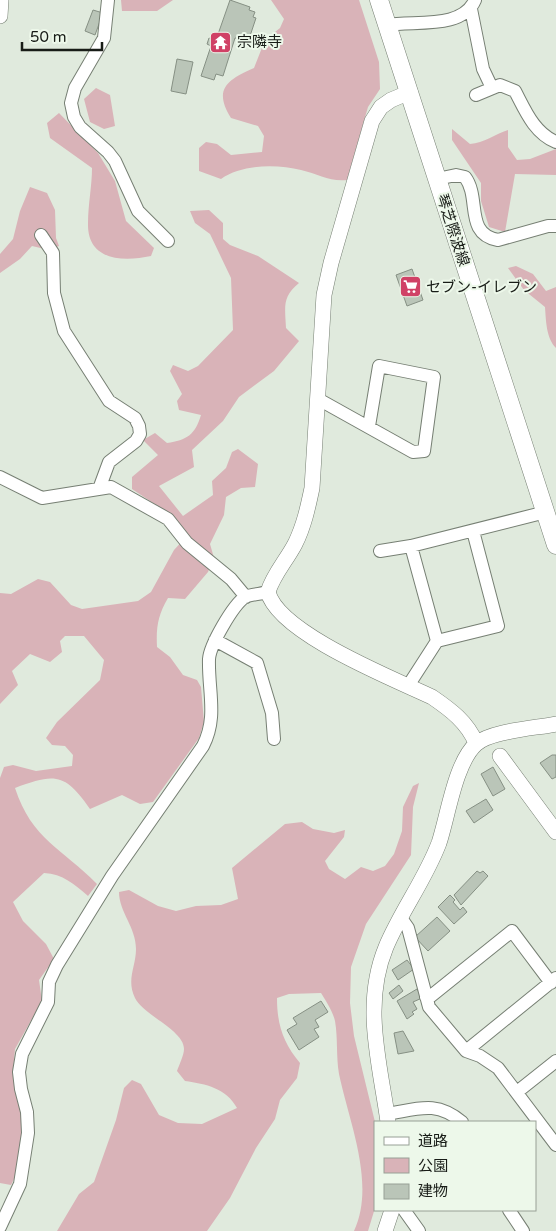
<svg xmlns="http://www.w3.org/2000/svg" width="556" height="1231" font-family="'Varela Round','Noto Sans JP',sans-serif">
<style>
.green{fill:#d9b3b8}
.building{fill:#bac5b8;stroke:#869084}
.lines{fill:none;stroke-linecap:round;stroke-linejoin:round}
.minor-casing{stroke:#767f73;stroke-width:14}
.tertiary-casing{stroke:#767f73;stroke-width:16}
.secondary-casing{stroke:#767f73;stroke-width:19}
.minor{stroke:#fff;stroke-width:12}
.tertiary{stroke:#fff;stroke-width:15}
.secondary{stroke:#fff;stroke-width:18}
.labels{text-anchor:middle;stroke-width:4;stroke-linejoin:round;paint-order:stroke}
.poi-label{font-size:15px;fill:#181c17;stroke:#edf8ea;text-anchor:start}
.street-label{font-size:15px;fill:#181c17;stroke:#edf8ea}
</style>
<rect width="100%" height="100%" fill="#e0eadd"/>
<path class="green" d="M121,0H173L157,11H122Z
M271,0H359L379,62L380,89L368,107L347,180C330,182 318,174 301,170C277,164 242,164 221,179L199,171V148L206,142L217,144L231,155L262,152L264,136L258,126L231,118C213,89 227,80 254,68L265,40L280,28L284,19Z
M96,88L110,95L115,126L104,129L90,122L84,99Z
M59,113L98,153L115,181L126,221L154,248L151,256C123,262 87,261 88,223C88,204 92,186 92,168L50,138L47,123Z
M452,129L470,144C484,143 495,134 508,130V147L517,160L530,159L556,149V175L515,174L505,232L489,227L481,201V183L452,140Z
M30,187L47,193L55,210L56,238L59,246L49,250L32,246L20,259L0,273V254L13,239L20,211Z
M209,210L223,223V239L230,245L258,256L299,283C282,297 285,306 286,328L299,341L274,371L239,397L223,421L192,450L194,467L159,486L183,516L213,495L212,481L226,468L232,452L238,449L258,464L255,487L241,488L226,497L224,515L210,544L214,558L208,572L185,599L168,598C158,615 156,627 157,647L170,657L183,675L197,680L201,687L204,722L199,738L153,802L140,804L122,795L90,809C65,773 55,773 15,788C32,840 62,848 97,884L88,896C74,884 63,874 44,873L13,902L23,921L46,944L54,959L39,980L42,1001L15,1049L13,1072L23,1115V1139L17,1173L11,1185L0,1183V778L4,767L13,765L36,771L72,766L73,755L65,746L52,745L46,738L57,722L100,680L104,660L84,636H65L60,641L62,652L50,662L30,654L12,671L18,685L0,704V593L11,594L38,579L50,582L71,605L82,609L138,601L151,592L174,550L187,536L165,511L132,489V477L158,455L143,440L155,433L167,443C187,440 195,435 201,415L179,410L177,401L182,394L170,371L173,365L188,371L198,366L233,330L231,278L210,234L195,223L190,211Z
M516,266L533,274L546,291L556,287V348C546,338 546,320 545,307L524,290L508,268Z
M419,783L413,807L411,855L366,924L351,967L350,1003L354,1036L375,1122V1208L368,1231H354C376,1184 349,1122 339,1074C336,1056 338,1038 335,1021C333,1012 326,1001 321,993L289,994L277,998C277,1024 283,1043 300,1063L297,1078L280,1100L275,1119L256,1148L230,1198L207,1231H57L79,1194L94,1182L116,1120L124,1088L132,1080L141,1084L159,1115L178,1123L202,1124L237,1108C226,1088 206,1084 185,1081L177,1071C179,1065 184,1055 184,1049C184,1030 143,1015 135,998C126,979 136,967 136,949C136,927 119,912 119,892L129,890L158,906L176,911L196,906L221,905L238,899L232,868L285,824L302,822L313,829L334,833L345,830L344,837L325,861L329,869L345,879L361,867L373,871L385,866L394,854L402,831L403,807L413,786Z"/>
<path class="building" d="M230,0L250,7L249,10L255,12L253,17L256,18L249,39L235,38L223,76L216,74L214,80L201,76L211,46L207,44L209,38L216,40Z
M93,10L103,13L95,35L85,31Z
M177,59L193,62L186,94L171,91Z
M412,269L423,300L407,306L396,275Z
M552,755H556V777L552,779L540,763Z
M493,767L505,789L493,796L481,774Z
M486,799L493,810L474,823L466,811Z
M477,871L480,873L483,871L488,876L461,905L454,895Z
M450,895L455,900L453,902L460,910L463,907L467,912L454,924L438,907Z
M437,917L450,931L428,951L415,937Z
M407,960L414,969L398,980L392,970Z
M399,985L403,991L393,999L389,993Z
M417,989L422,998L413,1002L417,1009L412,1012L414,1014L407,1019L397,1001Z
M321,1001L328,1012L315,1020L319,1027L314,1029L319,1037L299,1050L287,1030L297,1024L293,1018Z
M403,1031L414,1051L398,1054L394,1033Z"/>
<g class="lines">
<defs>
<path id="minor" d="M108,0L104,38L75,88L71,103L74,117L80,127L108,152L115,161L138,211L168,241
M471,9L483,69L492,88
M387,25C414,20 462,30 475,0
M476,95L500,85L515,91C525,110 534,133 556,142
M437,179L456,175L465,177C481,198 464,234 498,240L548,226H556
M41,235L53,253L54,293L64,331L109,401L135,418L139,426L140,434L136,441L109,462L99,489
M318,399L413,452L424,451L434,377L379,366L369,426
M0,477L42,498L111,487L168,519L187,543L231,579L246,597
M411,546L437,641
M380,551L411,546L546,512
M215,640L257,663L272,713L274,739
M408,686L437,641L498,626L473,531
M401,918L408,928L429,1007L466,1051L480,1056L498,1068L556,1145
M426,997L431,996L512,931L551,983
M466,1051L556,978
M517,1092L556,1061
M387,1114C418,1109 436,1100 462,1122
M404,1210L419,1231
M509,1210L523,1231
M0,1227L20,1184L28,1133L27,1112L21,1089L19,1072L22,1054L48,1002L49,982L57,965L112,876L203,746C218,717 208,691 209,659C210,645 233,605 245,597C251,594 262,594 268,592"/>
<path id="tertiary" d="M0,16L1,0
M410,92L391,100L381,107L372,121L331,263L324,295L312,488C308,507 304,526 295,544C286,561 273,575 268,592C278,633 394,679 432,697C451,710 467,722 476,743
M500,756L556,832
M388,1122C380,1063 362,1005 386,947C401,911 425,880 439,843C448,816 455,763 476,744C490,731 536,728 556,724
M385,1231L392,1210"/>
<path id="secondary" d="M379,0L556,545"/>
</defs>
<use href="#minor" class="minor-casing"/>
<use href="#tertiary" class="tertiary-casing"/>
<use href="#secondary" class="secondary-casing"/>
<use href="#minor" class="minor"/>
<use href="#tertiary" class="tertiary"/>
<use href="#secondary" class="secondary"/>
</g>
<defs>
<symbol id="temple-square" viewBox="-11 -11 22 22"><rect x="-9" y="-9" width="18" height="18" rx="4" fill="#d04166" stroke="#edf8ea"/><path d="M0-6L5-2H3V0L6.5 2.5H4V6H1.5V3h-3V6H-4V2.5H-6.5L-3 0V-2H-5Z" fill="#fff"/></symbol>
<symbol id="supermarket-square" viewBox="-11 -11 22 22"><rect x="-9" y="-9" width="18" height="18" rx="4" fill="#d04166" stroke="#edf8ea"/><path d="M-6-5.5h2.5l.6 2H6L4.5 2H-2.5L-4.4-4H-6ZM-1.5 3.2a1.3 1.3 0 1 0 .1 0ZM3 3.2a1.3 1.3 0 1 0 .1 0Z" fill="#fff"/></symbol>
</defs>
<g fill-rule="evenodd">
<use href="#temple-square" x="208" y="30" width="25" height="25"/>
<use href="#supermarket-square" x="398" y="274" width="25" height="25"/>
</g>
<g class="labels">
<g class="poi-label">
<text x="237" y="47">宗隣寺</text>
<text x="426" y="292">セブン-イレブン</text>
</g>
<g class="street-label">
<text transform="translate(453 230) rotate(72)" y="5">琴芝際波線</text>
</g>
</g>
<rect x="374" y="1121" width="162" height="90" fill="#edf8ea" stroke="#98a096"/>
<rect x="384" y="1137" width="25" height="8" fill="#ffffff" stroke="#98a096"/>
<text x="418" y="1146" font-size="15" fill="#181c17">道路</text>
<rect x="384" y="1158" width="25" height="15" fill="#d9b3b8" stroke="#98a096"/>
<text x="418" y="1171" font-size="15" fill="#181c17">公園</text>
<rect x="384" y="1184" width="25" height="15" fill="#bac5b8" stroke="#98a096"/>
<text x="418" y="1196" font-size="15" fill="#181c17">建物</text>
<path d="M22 42v8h80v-8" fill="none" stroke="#181c17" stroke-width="2.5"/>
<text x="30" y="42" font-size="15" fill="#181c17" stroke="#edf8ea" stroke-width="4" paint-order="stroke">50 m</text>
</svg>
